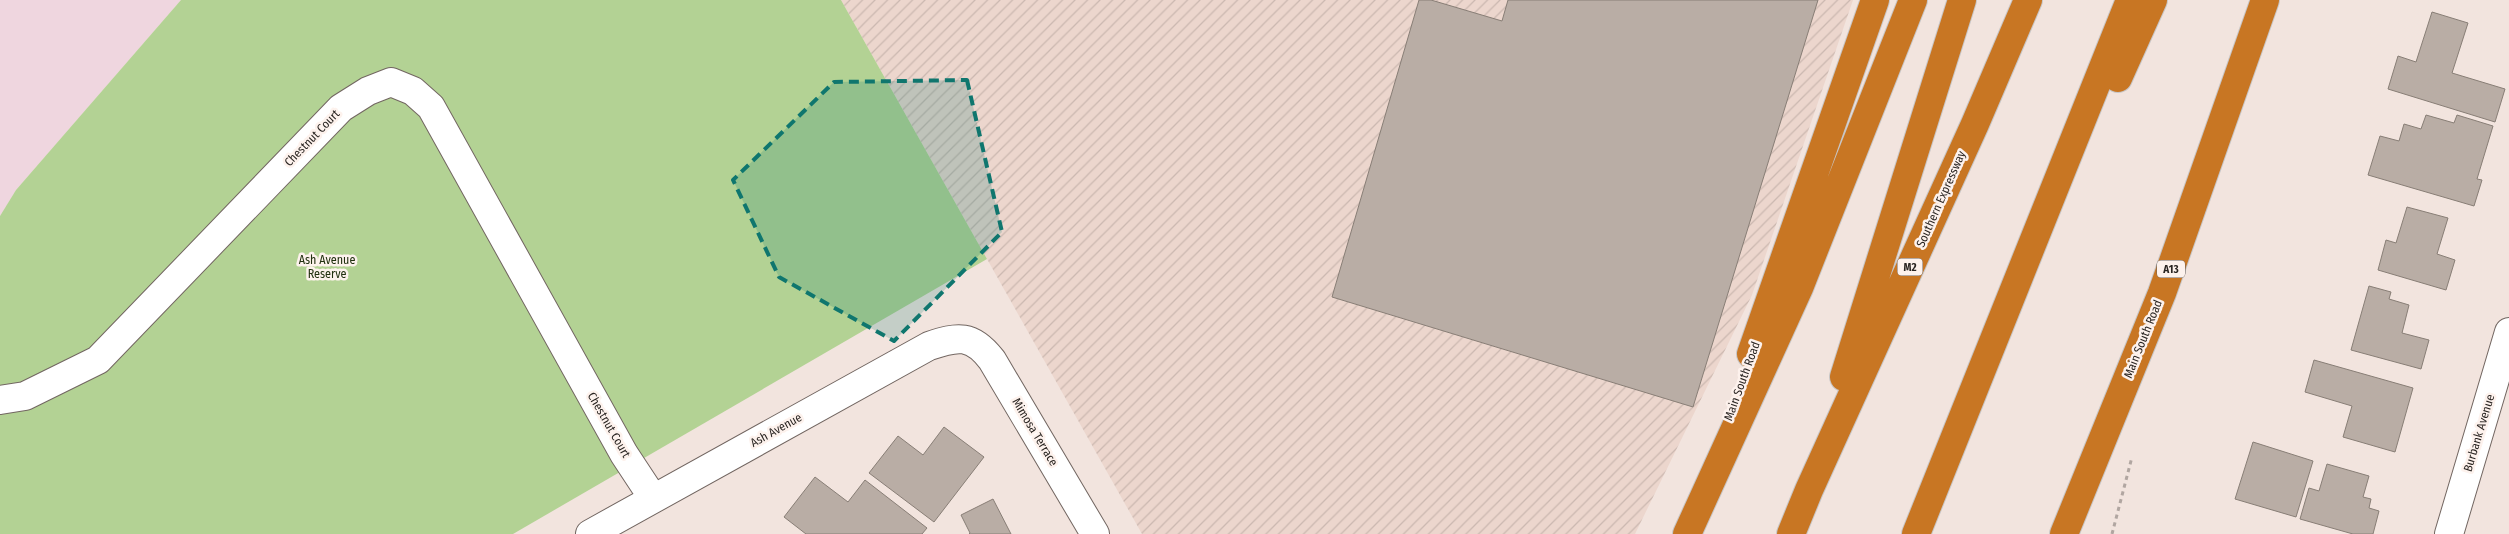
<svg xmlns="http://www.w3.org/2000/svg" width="2509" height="534" font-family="'Fira Sans Condensed',sans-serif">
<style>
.commercial{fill:#efd6df}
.industrial{fill:url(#industrial-furrows)}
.green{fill:#b3d294}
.building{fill:#b9ada5;stroke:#887e76}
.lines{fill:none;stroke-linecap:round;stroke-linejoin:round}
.street-casing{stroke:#726661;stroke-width:30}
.highway-casing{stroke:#c8c6c6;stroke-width:30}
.path{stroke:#b1a6a1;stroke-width:3;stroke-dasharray:4 4;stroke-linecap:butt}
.street{stroke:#fff;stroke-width:28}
.highway{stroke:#c87623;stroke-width:28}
.marked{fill:#0f766e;fill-opacity:0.2;stroke:#0f766e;stroke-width:4;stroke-dasharray:10 6;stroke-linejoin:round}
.labels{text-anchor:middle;stroke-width:5;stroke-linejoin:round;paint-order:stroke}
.shield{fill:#fdf2ed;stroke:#69625f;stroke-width:1}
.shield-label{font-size:11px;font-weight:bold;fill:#2a2522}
.street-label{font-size:12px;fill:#2a2522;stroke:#fdf2ed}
.park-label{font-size:12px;fill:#21300f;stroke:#fdf2ed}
</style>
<defs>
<pattern id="industrial-furrows" width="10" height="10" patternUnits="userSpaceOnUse" patternTransform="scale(1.25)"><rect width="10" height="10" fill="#ecd6cd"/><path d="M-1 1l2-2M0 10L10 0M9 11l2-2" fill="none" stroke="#cbb8b0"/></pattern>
</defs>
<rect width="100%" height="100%" fill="#f2e4de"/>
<path class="commercial" d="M0,0H181L16,190L0,216Z"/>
<path class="industrial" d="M841,0H1853L1752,295L1635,534H1142Z"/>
<path class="green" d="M181,0H841L987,259L513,534H0V216L16,190Z"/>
<path class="building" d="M1419,0H1431L1502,21L1508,0H1818L1693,407L1332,297Z
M2432,12L2468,23L2452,73L2505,89L2495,122L2388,89L2398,56L2416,62Z
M2426,115L2454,123L2457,115L2493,126L2477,179L2482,180L2474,206L2368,175L2380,136L2399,141L2404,124L2421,129Z
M2407,207L2448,218L2437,254L2455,260L2446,290L2378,270L2386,240L2396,243Z
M2369,286L2391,292L2389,299L2409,305L2402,333L2429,340L2421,369L2351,350Z
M2314,360L2413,388L2395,452L2343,437L2352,406L2305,392Z
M944,427L984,457L934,522L869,473L898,436L923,455Z
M2253,442L2313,461L2296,517L2235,499Z
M2327,464L2369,476L2363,497L2371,499L2369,508L2379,511L2373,534H2353L2300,519L2309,488L2319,491Z
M815,477L848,502L865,480L927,528L922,534H806L784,517Z
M993,499L1011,534H969L970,533L961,515Z"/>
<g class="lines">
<defs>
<path id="street" d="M0,400L25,396L98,360L341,108L368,91L391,82L413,91L431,107L624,454L653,498
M590,534L929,346C958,336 972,334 992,360L1095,534
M2449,534L2509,332"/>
<path id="highway" d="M2118,78L2153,0
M1751,354L1875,0
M1844,377L1962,0
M1687,534L1799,288L1913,0
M1791,534L1809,490L1975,124L2028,0
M1916,534L2130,0
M2064,534L2162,293L2265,0"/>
</defs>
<use href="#street" class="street-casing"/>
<use href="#highway" class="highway-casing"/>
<path class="path" d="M2112,534L2132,457"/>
<use href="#street" class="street"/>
<use href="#highway" class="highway"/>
</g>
<path class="marked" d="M967,80L1002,232L894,341L779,277L733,180L834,82Z"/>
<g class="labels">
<g class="shield">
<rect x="1897.5" y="258.5" width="25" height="17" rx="4"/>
<rect x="2157" y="260.5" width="28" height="17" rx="4"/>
</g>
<g class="shield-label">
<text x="1910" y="271">M2</text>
<text x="2171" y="273">A13</text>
</g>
<g class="street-label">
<text transform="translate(312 138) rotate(-46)" y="4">Chestnut Court</text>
<text transform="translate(1941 199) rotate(-66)" y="4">Southern Expressway</text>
<text transform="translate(2143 339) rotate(-68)" y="4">Main South Road</text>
<text transform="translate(1742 381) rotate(-70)" y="4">Main South Road</text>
<text transform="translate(609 425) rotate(60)" y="4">Chestnut Court</text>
<text transform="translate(776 430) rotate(-29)" y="4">Ash Avenue</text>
<text transform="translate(1035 432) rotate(59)" y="4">Mimosa Terrace</text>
<text transform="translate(2479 433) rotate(-73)" y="4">Burbank Avenue</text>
</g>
<g class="park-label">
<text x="327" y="264">Ash Avenue<tspan x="327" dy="14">Reserve</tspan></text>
</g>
</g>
</svg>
